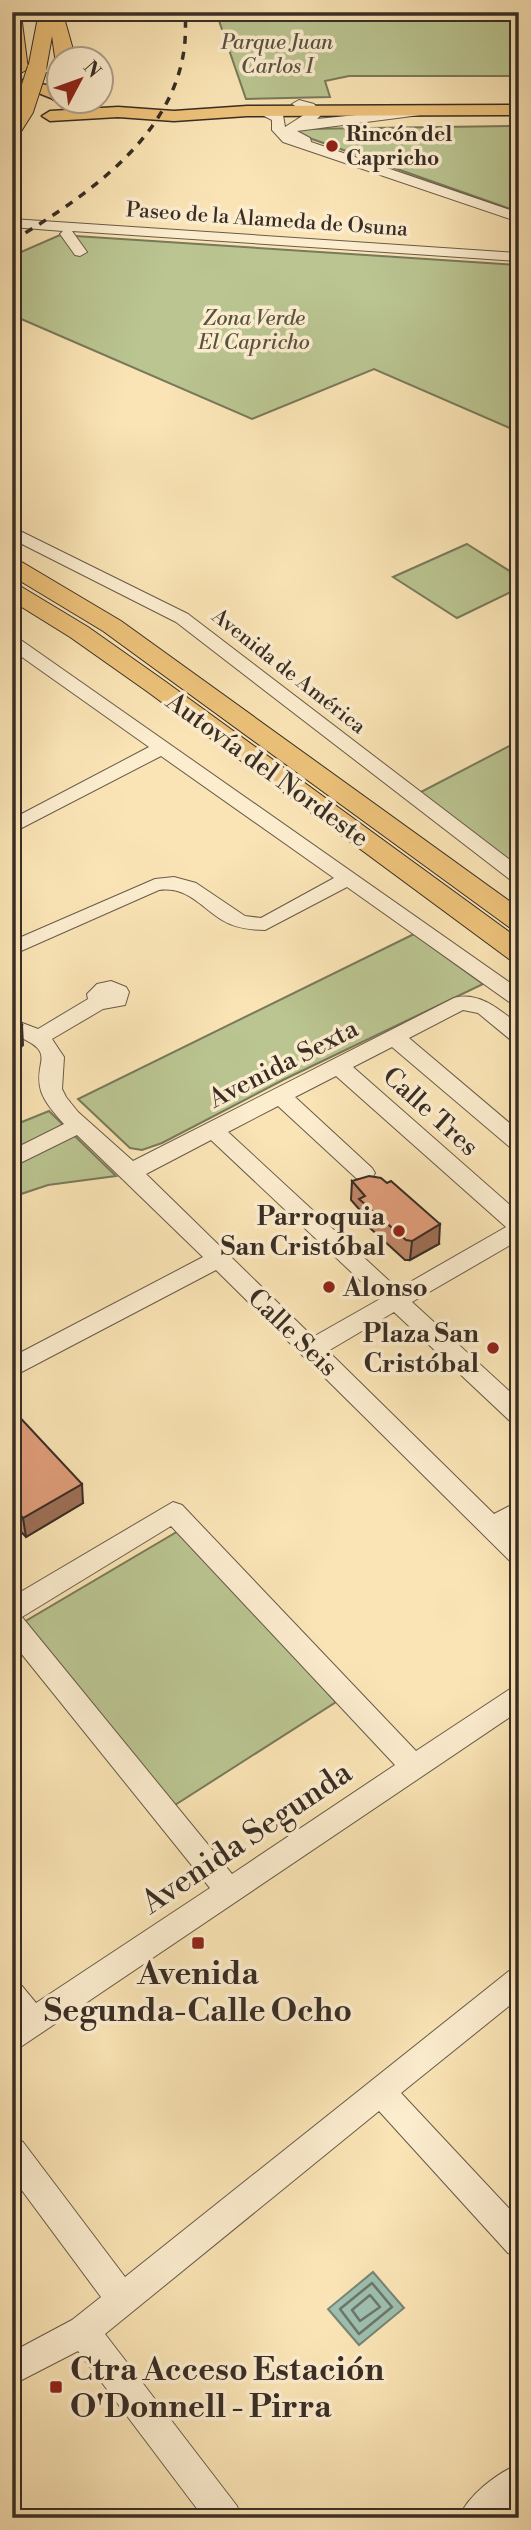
<svg xmlns="http://www.w3.org/2000/svg" width="531" height="2530" font-family="'Libre Bodoni',serif">
<style>
.green{fill:#bac591;stroke:#79795b;stroke-width:2}
.water{fill:#9ebfae;stroke:#758577;stroke-width:2}
.lines{fill:none;stroke-linecap:round;stroke-linejoin:round}
.shore{stroke:#6b766a;stroke-width:2.5}
.minor-casing{stroke:#685b49;stroke-width:2}
.major-casing{stroke:#382d25;stroke-width:3}
.highway-casing{stroke:#382d25;stroke-width:2}
.minor{fill:#fcedcf;fill-rule:evenodd}
.major{fill:#edc27a;fill-rule:evenodd}
.highway{fill:#edc27a;fill-rule:evenodd}
.rail{stroke:#382d25;stroke-width:3.5;stroke-dasharray:8 8;stroke-linecap:butt}
.highway-bridge-casing{stroke:#382d25;stroke-width:21;stroke-linecap:butt}
.highway-bridge{stroke:#edc27a;stroke-width:19}
.wall{fill:#c18769;stroke:#382d25;stroke-width:2}
.shaded-wall{fill:#9d6e55;stroke:#382d25;stroke-width:2}
.building{fill:#e09d7a;stroke:#382d25;stroke-width:2}
.poi-dot{fill:#8f2418;stroke:#fcedcf;stroke-width:2.5}
.labels{text-anchor:middle;stroke-width:7;stroke-linejoin:round;paint-order:stroke}
.far-park-label{font-size:21px;font-style:italic;fill:#585340;stroke:#fcedcf}
.far-poi-label{font-size:21px;font-weight:bold;fill:#382d25;stroke:#fcedcf;text-anchor:start}
.far-street-label{font-size:21px;fill:#382d25;stroke:#fcedcf}
.street-label{font-size:26px;fill:#382d25;stroke:#fcedcf}
.poi-label{font-size:26px;font-weight:bold;fill:#382d25;stroke:#fcedcf;text-anchor:end}
.near-street-label{font-size:32px;fill:#382d25;stroke:#fcedcf}
.near-poi-label{font-size:32px;font-weight:bold;fill:#382d25;stroke:#fcedcf}
</style>
<rect width="100%" height="100%" fill="#fae4b5"/>
<filter id="stains"><feTurbulence type="fractalNoise" baseFrequency=".00286" numOctaves="4"/><feColorMatrix values="0 0 0 0 .2 0 0 0 0 .09 0 0 0 0 .02 0 0 0 .5 -.17"/></filter>
<radialGradient id="worn" r=".72"><stop offset=".6" stop-color="#630" stop-opacity="0"/><stop offset="1" stop-color="#630" stop-opacity=".3"/></radialGradient>
<path class="green" d="M216,12H519V76H349L325,81L330,97L246,99Z
M519,126V212L295,133L299,129Z
M60,235L519,265V432L374,369L252,419L12,315V256Z
M467,544L519,577V588L457,618L393,577Z
M519,741V870L419,793Z
M414,934L483,984L283,1080L162,1143L142,1150L130,1148L78,1099Z
M49,1111L116,1176L48,1185L12,1197V1126Z
M180,1530L336,1702L175,1805L24,1622Z"/>
<path class="water" d="M373,2272L404,2308L359,2345L328,2309Z"/>
<g class="lines">
<path class="shore" d="M372,2283L392,2307L359,2334L340,2309Z
M370,2295L380,2307L360,2321L352,2310Z"/>
<defs>
<path id="minor" d="M299,100L314,104L322,114L317,119L425,108L427,111L420,115L297,131L310,138L311,142L519,213V222L283,142L272,130V120L254,111L261,107L283,115L285,127L307,113L292,104Z
M12,219L519,253V261L72,231L87,252L80,256L75,255L60,234L63,231L12,227Z
M12,527L188,614L519,867V883L512,881L176,622L12,539Z
M12,637L18,638L519,989V1006L512,1004L347,887L265,930C250,930 235,928 222,920C201,907 187,886 159,890L12,955V941L155,879L174,877L196,883L245,916L261,918L334,878L161,756L12,833V819L149,747L12,650Z
M111,981L126,987L129,992L125,1005L103,1009L52,1039L64,1057L62,1089L66,1097L78,1112L133,1161L454,998C479,991 500,1010 519,1025V1043L512,1041L478,1013L463,1010L409,1038L519,1131V1151L511,1148L392,1047L353,1067L519,1213V1240L412,1302L519,1400V1424L511,1422L394,1312L328,1351L494,1514L519,1501V1523L510,1529L519,1538V1564L510,1561L216,1270L12,1377V1357L203,1257L77,1135L12,1167V1150L64,1124C55,1114 45,1103 41,1091C32,1060 61,1053 12,1034V1019L38,1029L88,999L87,994L97,984ZM336,1076L506,1227L398,1289L228,1132L278,1106L356,1178L364,1181L372,1178L375,1173L372,1168L295,1097ZM211,1140L380,1299L313,1337L146,1174Z
M173,1502L182,1505L416,1751L510,1689L519,1686V1711L22,2046L12,2050V1982L22,1986L36,2003L210,1888L12,1642V1597ZM171,1526L395,1765L232,1874L22,1617Z
M519,1967V1998L401,2093L519,2219V2257L508,2253L379,2111L105,2334L237,2506L241,2518H204L78,2351L12,2385V2352L72,2320L101,2297L12,2177V2138L23,2142L125,2277L509,1971Z
M519,2464V2502L500,2518H459C467,2496 497,2473 519,2464Z"/>
<path id="major" d="M12,78L46,85L60,91L61,102L36,92L12,88Z
M519,105V115L247,116L174,121L118,117L50,121L42,116L50,111L118,107L174,111L247,106Z"/>
<path id="highway" d="M12,12L21,15L28,69L19,74L12,72Z
M39,12L63,14L72,46L71,60H60V65L56,64L52,36L46,69L37,74L28,69Z
M60,87V101L53,100L51,92Z
M12,559L20,561L121,621L519,908V930L509,927L103,631L12,576Z
M12,584L20,586L88,627L166,682L519,939V962L509,959L148,692L70,637L12,601Z"/>
</defs>
<use href="#minor" class="minor-casing"/>
<use href="#major" class="major-casing"/>
<use href="#highway" class="highway-casing"/>
<use href="#minor" class="minor"/>
<use href="#major" class="major"/>
<use href="#highway" class="highway"/>
<path class="rail" d="M12,241C83,198 171,140 184,50C186,38 185,24 186,12"/>
<defs>
<path id="highway-bridge" d="M12,128L24,109L37,69"/>
</defs>
<use href="#highway-bridge" class="highway-bridge-casing"/>
<use href="#highway-bridge" class="highway-bridge"/>
</g>
<path class="wall" d="M352,1181L439,1244L410,1260H405L359,1218V1209L351,1200Z
M12,1409L83,1503L26,1537L12,1522Z"/>
<path class="shaded-wall" d="M22,1025L23,1045L12,1056V1034Z
M440,1224L439,1244L410,1260L412,1241Z
M82,1484L83,1503L26,1537L23,1518Z"/>
<path class="building" d="M12,1021L22,1025L12,1034Z
M369,1176L381,1178L387,1183L391,1181L440,1224L412,1241L406,1240L359,1199L365,1196L352,1181Z
M12,1409L82,1484L23,1518L12,1505Z"/>
<g class="poi-dot">
<circle cx="332" cy="146" r="7"/>
<circle cx="399" cy="1231" r="7"/>
<circle cx="329" cy="1287" r="7"/>
<circle cx="493" cy="1348" r="7"/>
<rect x="191" y="1936" width="14" height="14" rx="3.5"/>
<rect x="49" y="2380" width="14" height="14" rx="3.5"/>
</g>
<g class="labels">
<g class="far-park-label">
<text x="277" y="49">Parque Juan<tspan x="277" dy="24">Carlos I</tspan></text>
<text x="254" y="325">Zona Verde<tspan x="254" dy="24">El Capricho</tspan></text>
</g>
<g class="far-poi-label">
<text x="346" y="141">Rincón del<tspan x="346" dy="24">Capricho</tspan></text>
</g>
<g class="far-street-label">
<text transform="translate(267 219) rotate(4)" y="7">Paseo de la Alameda de Osuna</text>
<text transform="translate(289 671) rotate(38)" y="7">Avenida de América</text>
</g>
<g class="street-label">
<text transform="translate(268 769) rotate(36)" y="9">Autovía del Nordeste</text>
<text transform="translate(283 1063) rotate(-27)" y="9">Avenida Sexta</text>
<text transform="translate(431 1111) rotate(42)" y="9">Calle Tres</text>
<text transform="translate(293 1332) rotate(44)" y="9">Calle Seis</text>
</g>
<g class="poi-label">
<text x="385" y="1225">Parroquia<tspan x="385" dy="30">San Cristóbal</tspan></text>
<text x="343" y="1296" text-anchor="start">Alonso</text>
<text x="479" y="1342">Plaza San<tspan x="479" dy="30">Cristóbal</tspan></text>
</g>
<g class="near-street-label">
<text transform="translate(246 1837) rotate(-34)" y="11">Avenida Segunda</text>
</g>
<g class="near-poi-label">
<text x="198" y="1984">Avenida<tspan x="198" dy="37">Segunda-Calle Ocho</tspan></text>
<text x="70" y="2380" text-anchor="start">Ctra Acceso Estación<tspan x="70" dy="37">O'Donnell - Pirra</tspan></text>
</g>
</g>
<rect width="531" height="2530" fill="none" stroke="#fae4b5" stroke-width="42"/>
<rect x="14" y="14" width="503" height="2502" fill="none" stroke="#382d25" stroke-width="3.5"/>
<rect x="21" y="21" width="489" height="2488" fill="none" stroke="#382d25" stroke-width="2"/>
<g transform="translate(80 80) rotate(49)"><circle r="33" fill="#fcedcf" stroke="#aea08b" stroke-width="2"/>
<path d="M0-5L12 26L0 18L-12 26Z" fill="#8f2418"/>
<text y="-10" font-size="19" font-weight="bold" text-anchor="middle" fill="#382d25">N</text>
</g>
<rect width="100%" height="100%" filter="url(#stains)"/>
<rect width="100%" height="100%" fill="url(#worn)"/>
</svg>
